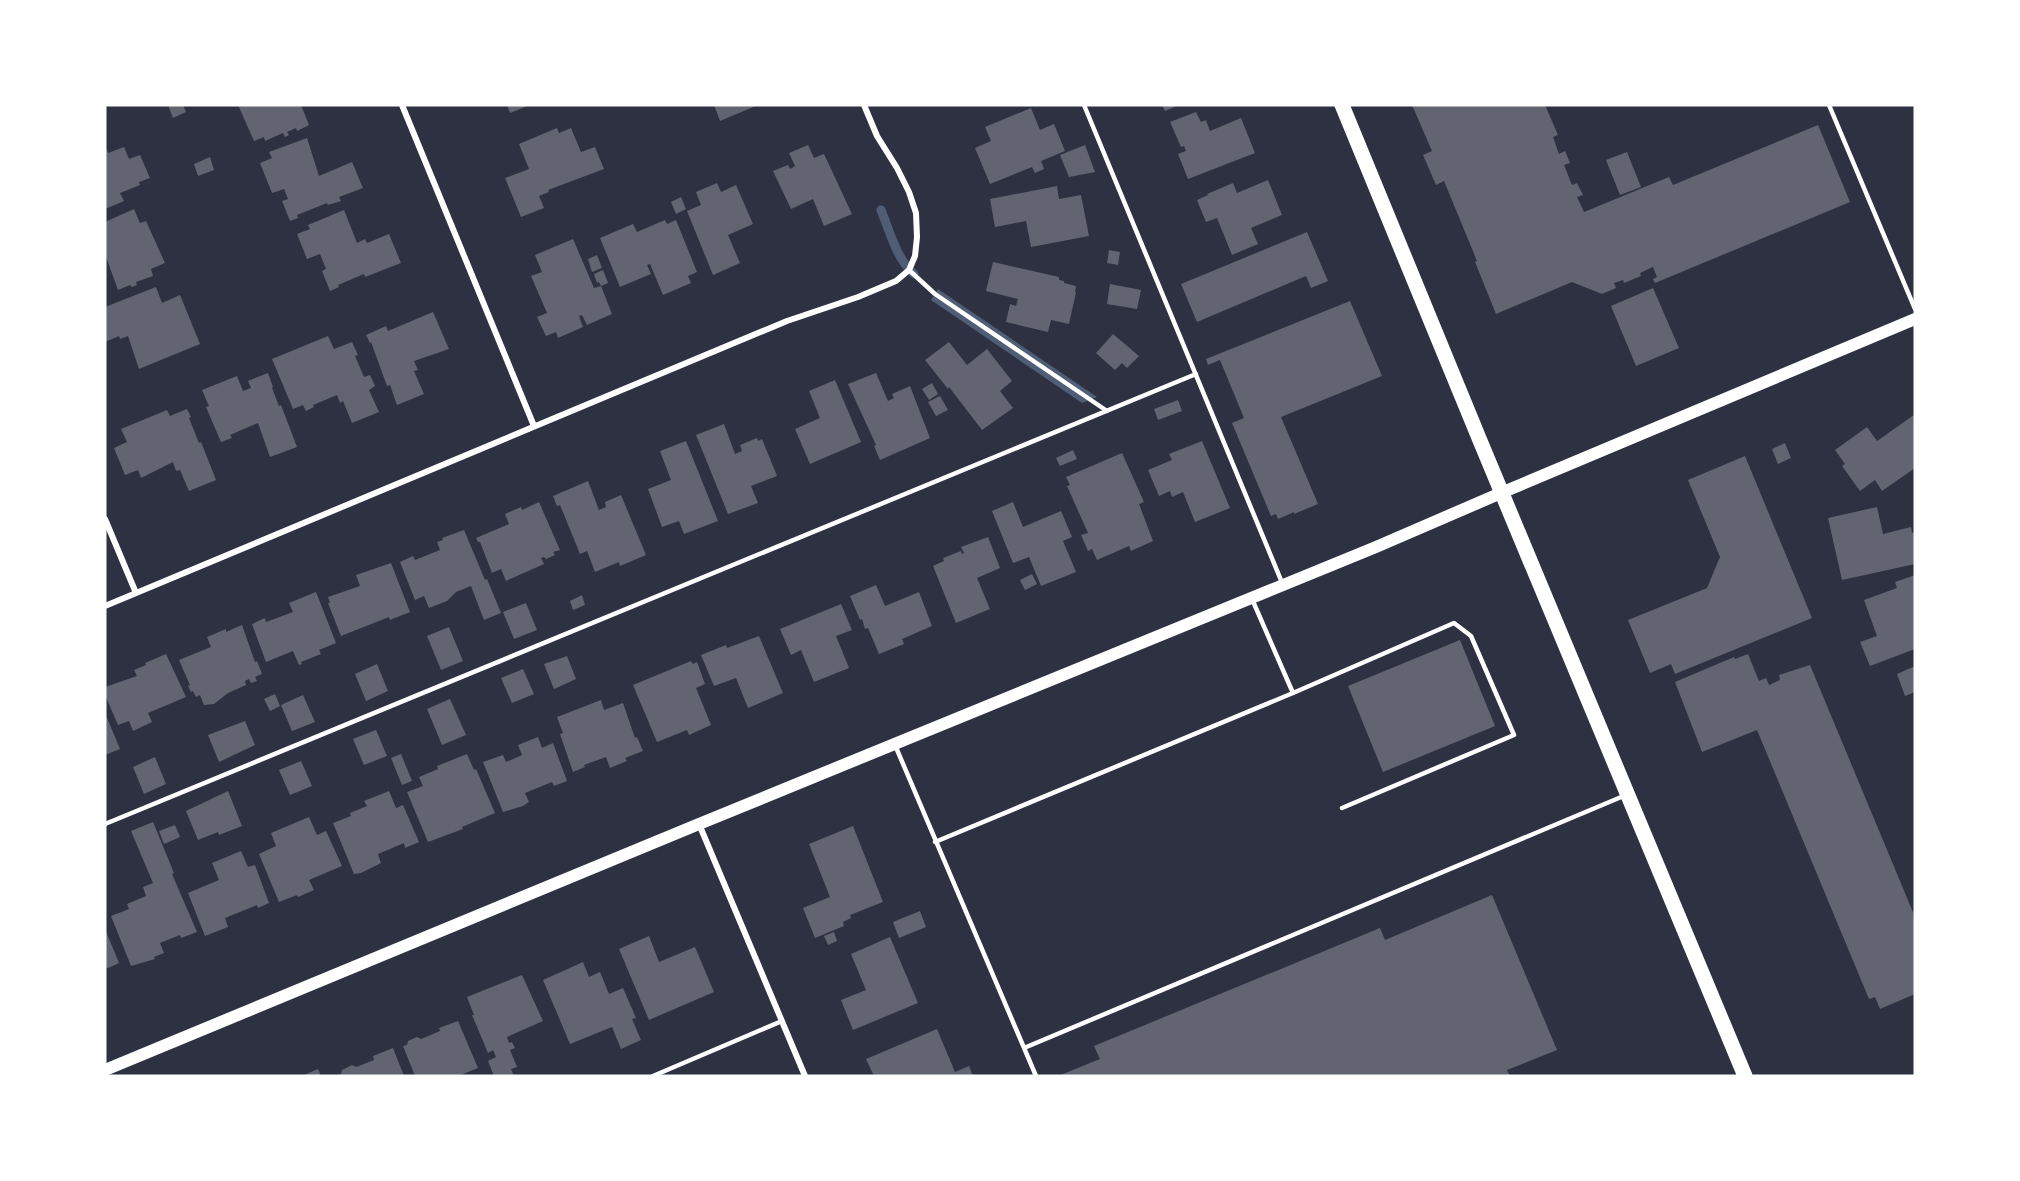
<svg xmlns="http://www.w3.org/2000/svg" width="2020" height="1181" font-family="'Fira Sans Condensed',sans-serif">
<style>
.water{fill:#4f5d75}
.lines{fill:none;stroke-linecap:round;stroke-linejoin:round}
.stream{stroke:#4f5d75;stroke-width:9}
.building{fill:#626471}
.service{stroke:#fff;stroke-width:4.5}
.minor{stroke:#fff;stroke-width:6}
.secondary{stroke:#fff;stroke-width:12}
.primary{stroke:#fff;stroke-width:15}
</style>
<rect width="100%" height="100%" fill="#2d3142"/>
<path class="water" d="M938,289L1097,397L1082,403L931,300Z"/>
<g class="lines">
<path class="stream" d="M881,210C890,232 896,258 914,274"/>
</g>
<path class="building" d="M168,105H183L186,112L173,118Z
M238,105H301L309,125L297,131L296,128L287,132L289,135L285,137L283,133L265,141L264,137L254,141Z
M507,105H530L510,113Z
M714,105H758L720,121Z
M1162,105H1179L1165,111Z
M1412,105H1545L1558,135L1553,137L1559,154L1565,151L1570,163L1564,165L1572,185L1577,183L1583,195L1577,197L1584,212L1669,177L1673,185L1818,125L1850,202L1655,283L1653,279L1657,277L1653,267L1640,273L1641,276L1624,283L1623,280L1614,283L1616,288L1602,294L1572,282L1496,314L1475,262L1477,261L1444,181L1436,185L1423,155L1432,151Z
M1031,108L1040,130L1054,124L1065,151L1041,161L1044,169L1035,173L1032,167L990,184L975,148L991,141L985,127Z
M1196,112L1201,122L1206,120L1210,131L1241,118L1255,153L1188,179L1178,154L1186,151L1184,146L1181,147L1170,122Z
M557,128L559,133L571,128L581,152L595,147L604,169L548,190L549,192L539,196L544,208L521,217L505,178L529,169L519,144Z
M307,138L319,176L352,162L363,188L339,197L341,201L328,205L327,203L297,215L298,218L290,221L282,201L288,199L284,189L272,193L260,163L272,158L269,152Z
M105,145L108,153L124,147L129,159L140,155L150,178L139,182L140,185L120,193L124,201L105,209Z
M808,145L814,158L824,154L852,214L824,226L813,199L791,209L773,171L788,165L790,169L795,166L789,153Z
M1085,145L1095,172L1069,177L1060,155Z
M1627,152L1641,187L1620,195L1606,160Z
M210,157L214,170L198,176L194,164Z
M1268,180L1282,215L1251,228L1258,244L1232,255L1217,218L1206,222L1197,200L1208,195L1207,194L1233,183L1237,193Z
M717,183L721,192L736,185L753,224L728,235L740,263L713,275L687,211L701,205L696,192Z
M1057,186L1059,199L1081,195L1089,236L1031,247L1026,221L995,227L990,199Z
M681,197L686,209L676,214L671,202Z
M134,209L140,223L146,221L165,263L151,269L153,276L136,282L137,285L132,287L130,285L118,290L105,254V222Z
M344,210L357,243L365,239L367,243L389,234L401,263L365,277L364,274L338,285L339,287L330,291L322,271L326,269L320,254L307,259L297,234L310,229L308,225Z
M665,220L667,224L676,220L697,272L688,276L691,283L663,295L650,264L647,265L651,274L620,287L600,238L633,224L637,232Z
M1307,232L1328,281L1311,288L1306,276L1197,322L1181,284Z
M573,239L594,288L601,286L612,314L587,325L582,315L579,316L583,327L558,338L556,332L546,336L537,317L547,313L531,276L542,272L535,255Z
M1109,250L1120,252L1118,265L1107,263Z
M597,255L602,268L592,272L588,259Z
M993,262L1059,277V280L1064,281V283L1076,286L1075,292H1076L1069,324L1051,320L1048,332L1006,322L1010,304L1016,306L1018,299L986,291Z
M603,270L608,283L601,286L599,282L597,283L594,274Z
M1110,284L1141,290L1137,309L1107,304Z
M156,287L162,303L180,295L200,344L139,369L128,336L120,339L119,336L105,342V307Z
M1653,288L1679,348L1636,366L1611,306Z
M1350,301L1382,376L1281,417L1318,504L1294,514V512L1278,519L1276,514L1271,516L1232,423L1244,418L1220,360L1208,365L1206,359Z
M433,312L449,349L414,361L418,370L414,371L424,394L397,405L390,385L387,386L371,342L370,343L366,335L386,326L388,331Z
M1113,334L1139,356L1127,368L1122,363L1115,370L1096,353Z
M328,336L334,349L352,342L358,355L355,356L364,377L370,375L375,386L369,390L379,412L352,423L343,401L340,403L337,395L313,405L314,407L306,411L303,405L293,409L272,359Z
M949,342L967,365L987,349L1012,381L1000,391L1013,408L982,430L949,387L948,389L925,360Z
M268,373L273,387L272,388L279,406L281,405L297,447L270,457L258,423L230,435L232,438L221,442L206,407L209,406L202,390L237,376L243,391L251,388L248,381Z
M876,373L888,401L894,398L892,394L910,386L930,438L880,460L874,446L876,445L848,384Z
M835,380L861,442L810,464L795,429L820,418L809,391Z
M932,383L938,394L929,400L922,389Z
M940,396L948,410L936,416L928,402Z
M1178,400L1182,411L1158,420L1154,409Z
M187,409L191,417L189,418L199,443L201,442L216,480L189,491L180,470L176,471L173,462L141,478L138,470L125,475L114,448L127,442L121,429L167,410L170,416Z
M1914,415L1915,468L1882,491L1875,480L1860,491L1842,466L1845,464L1835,450L1867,427L1877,441Z
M724,424L735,454L742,451L740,445L757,438L758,441L762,439L777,476L751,486L758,503L728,514L696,435Z
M686,441L718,521L684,534L679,521L662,527L648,489L671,480L660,451Z
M1202,441L1230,508L1195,522L1183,492L1172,497L1170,491L1159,496L1148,470L1172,460L1169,454Z
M1785,443L1791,458L1778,464L1772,449Z
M1073,450L1077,459L1060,466L1056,458Z
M1122,453L1144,502L1139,504L1153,541L1131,551L1129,546L1097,560L1092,549L1088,551L1081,535L1088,533L1067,486L1070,485L1066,477Z
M1745,456L1812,618L1675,674L1671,664L1650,673L1628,620L1707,588L1720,557L1688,480Z
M588,481L599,510L606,507L605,502L621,495L646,555L620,566L619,562L595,572L587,551L580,554L560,505L557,506L553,496Z
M539,502L560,550L553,552L555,555L546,559L544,557L541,558L544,564L506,581L501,569L492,573L480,542H478L476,538L509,524L505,514L521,507L522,510Z
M1013,502L1023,527L1061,511L1072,537L1063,541L1076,572L1041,586L1029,557L1013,563L992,511Z
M1877,507L1883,534L1911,527L1912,533L1915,532V564L1842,580L1828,518Z
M464,530L485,580L487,579L501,613L484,620L471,586L456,592L447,601L429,608L424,596L415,600L400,562L413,556L415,560L440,550L437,542L443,540L442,538Z
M988,537L1000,568L977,578L990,609L956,623L933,566L944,561L943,558L961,551L962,554L964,553L961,547Z
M391,563L410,612L390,620L389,617L341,636L328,603H330L328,597L360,586L356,575Z
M1032,574L1037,584L1025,590L1020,580Z
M1915,575V649L1870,666L1860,642L1877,636L1864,600L1897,588L1895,582Z
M876,585L885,606L919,592L932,626L902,639L904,644L879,654L868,628L865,629L862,619L860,620L850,596Z
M316,592L336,643L319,650L321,654L301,662L302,664L299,665L293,651L266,662L252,624L265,618L266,622L293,612L289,603Z
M582,595L585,605L573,610L570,601Z
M526,603L537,630L514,639L503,612Z
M841,604L852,630L836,636L849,668L814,682L801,650L791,655L780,629Z
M242,625L255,662L257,661L262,674L255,677L257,681L251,683L249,679L245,681L246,685L228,693L214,704L204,705L200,695L196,697L193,691L191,692L188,686L190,685L179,660L211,647L207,637L226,629V632Z
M449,627L463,661L441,670L427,636Z
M759,636L783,693L748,708L736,678L714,686L701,655L726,645L727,648Z
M1460,640L1495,726L1383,772L1348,686Z
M166,654L186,697L148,713L152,722L133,731L129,721L118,725L105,695V687L137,676L134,670L146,665L145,663Z
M1748,654L1759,681L1766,678L1769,685L1780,680L1779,675L1810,665L1915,917V994L1880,1009L1875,997L1869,999L1757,730L1702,752L1675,682L1734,657L1735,659Z
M567,656L576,679L554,689L544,664Z
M691,661L693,664L697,662L705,684L696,688L711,725L689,735L687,730L657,742L633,685Z
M377,664L388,691L366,701L355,674Z
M1915,666V692L1905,696L1897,674Z
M523,669L534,694L512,703L501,678Z
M275,694L280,706L270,711L264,699Z
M303,695L315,722L292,731L281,705Z
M450,699L466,735L442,745L427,709Z
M601,700L604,710L623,703L635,738L637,737L643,751L625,758L627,761L610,768L606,757L584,765L585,767L573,772L560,734L563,733L557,717Z
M105,713L120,749L105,755Z
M245,721L255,745L219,762L208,735Z
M376,730L387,756L364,765L353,739Z
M538,737L542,748L553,743L567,781L554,786L552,782L525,793L529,802L523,806L503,812L483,762L503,755L506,762L522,755L518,745Z
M401,754L412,781L402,785L391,758Z
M467,754L474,770L476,769L495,813L462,827L463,829L428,842L407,792L423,786L419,777L438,769L437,766Z
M155,757L166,784L144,794L133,767Z
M301,761L312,786L290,795L279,770Z
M228,791L242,826L219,835L218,832L198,840L186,811Z
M389,791L396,808L403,805L419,842L405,848L404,843L378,854L381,863L361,873L354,874L333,823L351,816L350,813L367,806L364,801Z
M309,817L317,835L326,831L342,866L309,880L314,890L298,897L297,895L279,902L259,854L276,846L271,833Z
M153,822L174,873L172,874L197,932L181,938L180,935L160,943L164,953L154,957L155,959L131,966L111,916L129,909L127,904L146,896L143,887L153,883L131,831Z
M175,825L180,837L164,844L159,831Z
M853,826L883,902L850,915L851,918L843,922L844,926L815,938L803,908L830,897L809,844Z
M241,851L248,867L255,865L269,903L258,908L257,905L225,918L228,927L205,936L188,893L219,880L212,863Z
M1492,895L1557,1050L1507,1070L1510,1076H1058L1100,1059L1094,1046L1380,928L1385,940Z
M920,911L926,927L899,938L893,922Z
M105,929L119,963L108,968L105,967Z
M834,932L837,941L828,945L824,936Z
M649,936L659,962L695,947L714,992L649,1020L619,949Z
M890,937L918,1003L853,1030L841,1000L866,990L851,954Z
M583,962L589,977L600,972L609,994L623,988L636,1018L632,1019L641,1040L621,1049L612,1027L570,1044L543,980Z
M522,975L543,1021L507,1037L509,1043L512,1042L515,1048L510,1050L517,1067L511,1069L514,1076H494L488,1061L496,1057L493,1050L488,1053L472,1015H474L467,997Z
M458,1021L478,1068L458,1076H415L403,1046L407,1045L408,1041L417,1037L421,1039L440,1031L439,1028Z
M937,1029L955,1072L969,1066L973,1076H874L866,1059Z
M393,1048L404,1076H336L341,1074L342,1070L352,1065L356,1067L374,1060L373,1056Z
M318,1069L321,1076H302Z"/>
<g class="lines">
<path class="service" d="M1084,105L1283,585
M1829,105L1915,309
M909,270L935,294L1107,411
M1252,599L1293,693
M895,745L1036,1076
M105,824L1196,374
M935,842L1293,693L1454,623L1471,636L1514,735L1342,808
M1024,1048L1626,795
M653,1076L782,1021"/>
<path class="minor" d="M402,105L534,426
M105,519L136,593
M105,606L787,321L858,297L896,281L909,270L915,256L917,237L916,213L909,192L897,168L877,136L864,105
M699,824L805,1076"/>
<path class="secondary" d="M105,1070L699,824L1376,547L1501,493L1915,319"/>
<path class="primary" d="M1342,105L1481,443L1745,1076"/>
</g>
<rect width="2020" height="1181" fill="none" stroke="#ffffff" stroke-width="213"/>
</svg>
